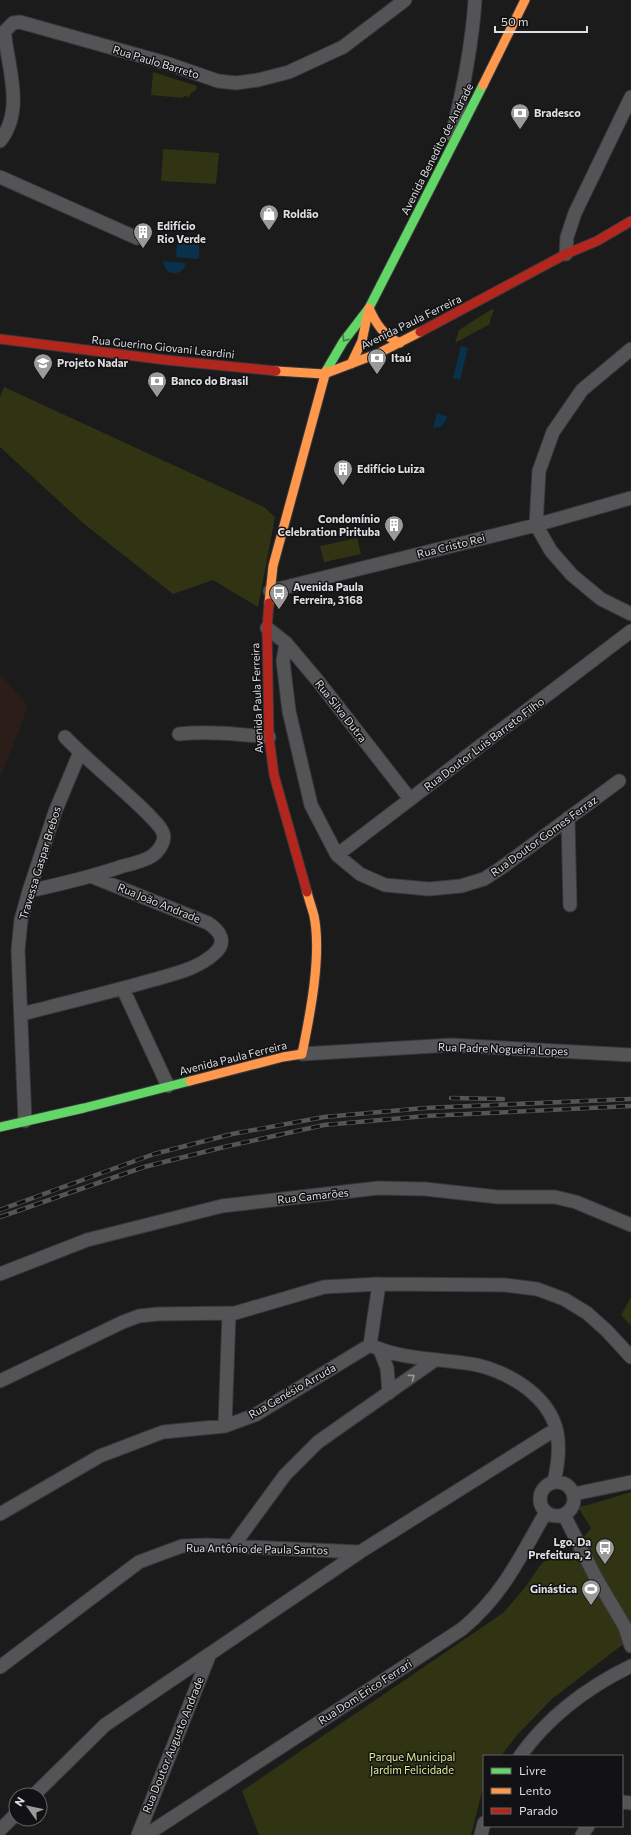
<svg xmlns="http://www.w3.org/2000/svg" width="631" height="1835" font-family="Commissioner,sans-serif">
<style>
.medical{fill:#2b1d17}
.green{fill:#303413}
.water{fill:#09314a}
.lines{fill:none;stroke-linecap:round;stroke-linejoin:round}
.street-casing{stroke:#38383a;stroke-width:15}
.fast-casing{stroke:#38383a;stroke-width:11}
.slow-casing{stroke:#38383a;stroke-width:11}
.jam-casing{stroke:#38383a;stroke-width:11}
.street{stroke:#545456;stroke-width:13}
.fast{stroke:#63d668;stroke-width:9}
.slow{stroke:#ff974d;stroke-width:9}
.jam{stroke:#b3261e;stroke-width:9}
.rail-casing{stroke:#555556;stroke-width:4.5}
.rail{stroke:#121114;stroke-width:3;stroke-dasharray:9;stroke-linecap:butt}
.oneway{stroke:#3f7d42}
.oneway2{stroke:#99999b}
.labels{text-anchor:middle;stroke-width:3;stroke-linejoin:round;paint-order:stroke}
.street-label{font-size:11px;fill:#dedee0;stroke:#121114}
.poi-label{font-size:11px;font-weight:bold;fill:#dedee0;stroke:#121114;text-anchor:start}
.park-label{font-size:11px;fill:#deeb91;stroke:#121114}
</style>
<rect width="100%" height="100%" fill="#1b1b1c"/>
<path class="medical" d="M0,674L28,706L0,778Z"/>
<path class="green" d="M153,72L197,86L196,90L191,93L189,97L184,96L183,98L151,95Z
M163,149L219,153L216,184L161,181Z
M492,309L494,310L490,320V324L455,343L459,330Z
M4,387L264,507L275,517L258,607L213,580L173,594L83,523L0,447V397Z
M357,538L361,554L324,562L320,546Z
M631,1297V1326L621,1315Z
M631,1492V1640L618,1648L552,1699L518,1734L501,1756H484V1784L471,1835H259L242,1791L503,1613C511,1604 519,1595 526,1586C540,1568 540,1555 568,1556L591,1528L578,1507L588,1505Z"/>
<path class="water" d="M177,244L199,245V259L176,257Z
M163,261L186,263C183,272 177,276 167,271L164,265Z
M461,346L468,348L460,380L453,378Z
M437,413L448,417L441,427L433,428Z"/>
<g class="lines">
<defs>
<path id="street" d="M452,135C463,91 472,46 475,0
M0,141C24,111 9,71 5,37V31L13,23L20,22L166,63L218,81L236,83L258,80L289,72L343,47L405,0
M0,177L137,238
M566,254L567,237L575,213L631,97
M631,349L582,390L553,432L539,471L536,525L551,551L572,575L601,599L631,614
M270,591L536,525L631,498
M267,628L286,643L318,681L410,799
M286,643L283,661L289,711L311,805L337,855L360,874L385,885L429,889L461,886L484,879L501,868L619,781
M179,734C209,731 238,734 269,737
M568,818L570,905
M337,855L631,631
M29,891C61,884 92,877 123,866C132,864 144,861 152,856C159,851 166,841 163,833C161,826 152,819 148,814C121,787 91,764 65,737
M123,989L168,1086
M22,1014C64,1003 107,993 149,981C172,974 196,970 214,954C228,942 220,931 208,923L93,877
M302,1054L451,1045L631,1055
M25,1121L18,950L21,920L29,891L55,812L80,752
M0,1274L87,1240L222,1206L378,1188L425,1189L498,1197H555L576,1202L631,1225
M370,1345C404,1361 441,1358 477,1365C494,1369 507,1375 521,1384C559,1410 564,1439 554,1482
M380,1350L387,1368L389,1393
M0,1381L123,1322L139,1316L158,1314L235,1313L324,1287L379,1284L505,1285L537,1289L564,1299L587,1313L607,1331L631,1357
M225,1426L229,1313
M540 1499a17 17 0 1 1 34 0a17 17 0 1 1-34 0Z
M574,1494L631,1482
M0,1514L100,1456L163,1432L225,1426L255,1415L370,1345L379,1284
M564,1515L596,1578L625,1627L631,1646
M233,1546L285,1475L318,1442L435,1360
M0,1667L139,1562L182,1546L207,1545L360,1552
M520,1756C548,1717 588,1687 631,1666
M34,1795L105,1725L360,1552L556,1429
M622,1802L631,1803
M0,1830L16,1814
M138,1835L209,1656
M146,1835L462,1629C503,1595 520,1557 546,1512
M481,1835L484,1823
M582,1835L588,1826"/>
<path id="fast" d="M326,371L343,342L369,308L483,85
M0,1127L84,1108L190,1081"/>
<path id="slow" d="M483,85L525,0
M369,308C376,324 384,336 400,343
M351,364L362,341L368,312
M276,371L324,374L379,353L420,332
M269,603L273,566L326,371
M190,1081L283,1057L302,1054C310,1015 322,955 314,916C312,908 309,900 307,892"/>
<path id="jam" d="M420,332L566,254L597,241L631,221
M0,339L166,360L276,371
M269,603L267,628L269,737L274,775L307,892"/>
</defs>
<use href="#street" class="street-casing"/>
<use href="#fast" class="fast-casing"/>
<use href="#slow" class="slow-casing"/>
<use href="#jam" class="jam-casing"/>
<use href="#street" class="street"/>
<use href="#fast" class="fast"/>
<use href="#slow" class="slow"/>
<use href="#jam" class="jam"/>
<defs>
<path id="rail" d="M451,1098L503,1099
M0,1210L154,1154L232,1134L324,1117L425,1108L631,1099
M0,1217L144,1167L224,1147L324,1125L426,1116L631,1106"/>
</defs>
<use href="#rail" class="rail-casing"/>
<use href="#rail" class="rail"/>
</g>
<defs><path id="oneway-chevron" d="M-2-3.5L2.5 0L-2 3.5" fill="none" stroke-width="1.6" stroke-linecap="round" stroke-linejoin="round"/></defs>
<use class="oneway" href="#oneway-chevron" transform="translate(345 339) rotate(125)"/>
<use class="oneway2" href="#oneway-chevron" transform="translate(412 1377) rotate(-36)"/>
<defs>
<symbol id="bank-pin" viewBox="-11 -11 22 30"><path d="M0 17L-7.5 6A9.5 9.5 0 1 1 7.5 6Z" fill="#9a9a9b" stroke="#121114"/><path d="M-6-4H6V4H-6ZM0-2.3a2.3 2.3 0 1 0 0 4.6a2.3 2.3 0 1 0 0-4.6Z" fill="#fff"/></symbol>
<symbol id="shop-pin" viewBox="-11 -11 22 30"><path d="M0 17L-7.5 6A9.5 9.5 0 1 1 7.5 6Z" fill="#9a9a9b" stroke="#121114"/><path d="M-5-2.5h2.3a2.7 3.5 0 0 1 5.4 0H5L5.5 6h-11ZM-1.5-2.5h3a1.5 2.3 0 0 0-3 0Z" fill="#fff"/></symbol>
<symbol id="building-pin" viewBox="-11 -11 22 30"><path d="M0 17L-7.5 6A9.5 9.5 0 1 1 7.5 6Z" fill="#9a9a9b" stroke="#121114"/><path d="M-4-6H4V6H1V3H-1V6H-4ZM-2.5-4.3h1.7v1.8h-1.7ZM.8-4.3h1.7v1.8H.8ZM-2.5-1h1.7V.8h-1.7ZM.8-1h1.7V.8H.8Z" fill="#fff"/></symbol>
<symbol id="school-pin" viewBox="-11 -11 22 30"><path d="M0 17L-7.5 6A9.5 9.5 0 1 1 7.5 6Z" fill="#9a9a9b" stroke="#121114"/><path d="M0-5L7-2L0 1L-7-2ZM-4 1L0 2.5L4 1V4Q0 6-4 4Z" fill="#fff"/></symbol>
<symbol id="bus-pin" viewBox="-11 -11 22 30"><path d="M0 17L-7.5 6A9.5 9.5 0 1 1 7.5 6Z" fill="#9a9a9b" stroke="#121114"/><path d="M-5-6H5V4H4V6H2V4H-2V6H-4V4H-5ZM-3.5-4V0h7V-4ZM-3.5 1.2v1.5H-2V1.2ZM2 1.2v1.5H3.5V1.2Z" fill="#fff"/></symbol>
<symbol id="stadium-pin" viewBox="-11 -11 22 30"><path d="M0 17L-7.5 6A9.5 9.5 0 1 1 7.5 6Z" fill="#9a9a9b" stroke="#121114"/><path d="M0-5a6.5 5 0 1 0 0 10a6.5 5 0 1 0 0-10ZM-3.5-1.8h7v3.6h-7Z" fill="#fff"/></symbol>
</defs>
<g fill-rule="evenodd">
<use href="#bank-pin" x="509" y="102" width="22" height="30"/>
<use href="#shop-pin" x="258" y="203" width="22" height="30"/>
<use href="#building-pin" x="132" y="221" width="22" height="30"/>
<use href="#bank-pin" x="366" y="347" width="22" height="30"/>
<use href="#school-pin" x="32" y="352" width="22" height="30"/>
<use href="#bank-pin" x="146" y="370" width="22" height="30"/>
<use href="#building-pin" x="332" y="458" width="22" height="30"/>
<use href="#building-pin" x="383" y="514" width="22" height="30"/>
<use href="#bus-pin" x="268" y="582" width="22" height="30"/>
<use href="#bus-pin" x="594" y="1537" width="22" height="30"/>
<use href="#stadium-pin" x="580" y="1578" width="22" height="30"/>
</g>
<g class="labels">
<g class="street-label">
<text transform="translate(156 62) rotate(17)" y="4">Rua Paulo Barreto</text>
<text transform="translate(437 149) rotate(-63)" y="4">Avenida Benedito de Andrade</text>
<text transform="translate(411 322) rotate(-26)" y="4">Avenida Paula Ferreira</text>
<text transform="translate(163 347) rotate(6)" y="4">Rua Guerino Giovani Leardini</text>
<text transform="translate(451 546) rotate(-14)" y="4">Rua Cristo Rei</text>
<text transform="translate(257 698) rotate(-92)" y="4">Avenida Paula Ferreira</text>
<text transform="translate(341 711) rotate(52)" y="4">Rua Silva Dutra</text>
<text transform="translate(484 744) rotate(-37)" y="4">Rua Doutor Luis Barreto Filho</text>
<text transform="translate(544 836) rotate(-36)" y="4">Rua Doutor Gomes Ferraz</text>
<text transform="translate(40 863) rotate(-73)" y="4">Travessa Gaspar Brebos</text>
<text transform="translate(159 903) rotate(22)" y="4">Rua João Andrade</text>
<text transform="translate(503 1049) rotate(2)" y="4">Rua Padre Nogueira Lopes</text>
<text transform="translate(233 1058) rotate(-14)" y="4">Avenida Paula Ferreira</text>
<text transform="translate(313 1196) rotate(-6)" y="4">Rua Camarões</text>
<text transform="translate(292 1391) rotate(-30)" y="4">Rua Genésio Arruda</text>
<text transform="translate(257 1549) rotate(1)" y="4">Rua Antônio de Paula Santos</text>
<text transform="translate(365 1692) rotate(-33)" y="4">Rua Dom Erico Ferrari</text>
<text transform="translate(173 1745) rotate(-68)" y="4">Rua Doutor Augusto Andrade</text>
</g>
<g class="poi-label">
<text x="534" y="117">Bradesco</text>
<text x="283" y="218">Roldão</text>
<text x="157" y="230">Edifício<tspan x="157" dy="13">Rio Verde</tspan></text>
<text x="391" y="362">Itaú</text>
<text x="57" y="367">Projeto Nadar</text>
<text x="171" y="385">Banco do Brasil</text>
<text x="357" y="473">Edifício Luiza</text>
<text x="380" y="523" text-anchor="end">Condomínio<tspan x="380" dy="13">Celebration Pirituba</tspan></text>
<text x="293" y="591">Avenida Paula<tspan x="293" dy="13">Ferreira, 3168</tspan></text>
<text x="591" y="1546" text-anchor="end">Lgo. Da<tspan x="591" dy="13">Prefeitura, 2</tspan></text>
<text x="577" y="1593" text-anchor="end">Ginástica</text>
</g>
<g class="park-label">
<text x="412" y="1761">Parque Municipal<tspan x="412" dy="13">Jardim Felicidade</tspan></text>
</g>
</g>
<rect x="483" y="1755" width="140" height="72" fill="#121114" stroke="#646366"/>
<rect x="491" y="1768" width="20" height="6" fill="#63d668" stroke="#646366"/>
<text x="519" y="1775" font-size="12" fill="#dedee0">Livre</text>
<rect x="491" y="1788" width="20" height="6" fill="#ff974d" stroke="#646366"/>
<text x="519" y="1795" font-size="12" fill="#dedee0">Lento</text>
<rect x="491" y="1808" width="20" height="6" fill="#b3261e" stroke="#646366"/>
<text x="519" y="1815" font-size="12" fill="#dedee0">Parado</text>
<g transform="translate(28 1807) rotate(303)"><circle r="19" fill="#121114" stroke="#646366"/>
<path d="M0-3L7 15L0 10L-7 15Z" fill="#9a9a9b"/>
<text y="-6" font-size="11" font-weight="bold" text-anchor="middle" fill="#dedee0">N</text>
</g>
<path d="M495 26v6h92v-6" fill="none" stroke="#dedee0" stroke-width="2"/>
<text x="501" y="26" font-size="12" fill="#dedee0" stroke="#121114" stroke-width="3" paint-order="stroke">50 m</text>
</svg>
